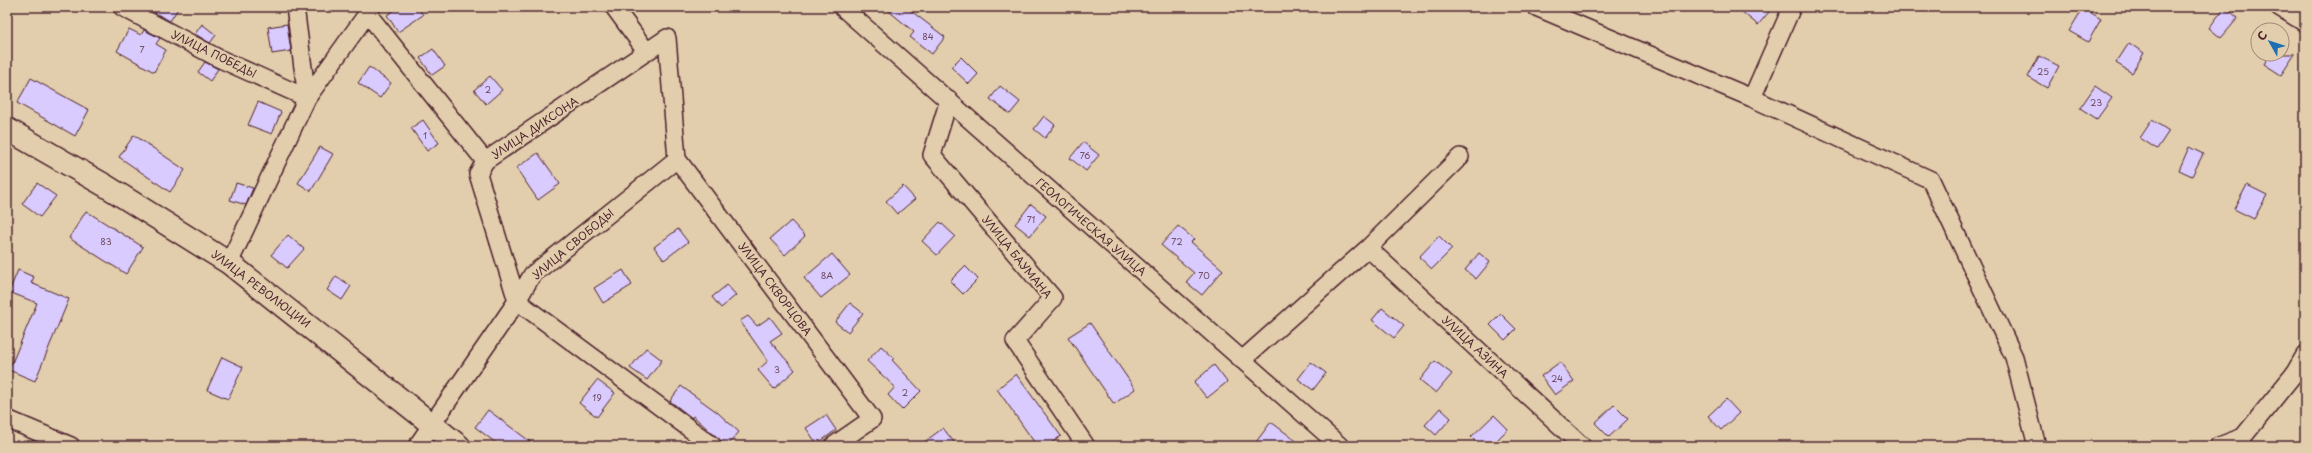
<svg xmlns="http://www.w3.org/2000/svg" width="2312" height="453" font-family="'Playpen Sans',sans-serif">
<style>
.building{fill:#d9cbfd;stroke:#4a1f2b}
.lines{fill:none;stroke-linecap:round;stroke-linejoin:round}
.street-casing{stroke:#4a1f2b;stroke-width:20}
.secondary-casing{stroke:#4a1f2b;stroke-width:25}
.street{stroke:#e2cead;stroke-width:17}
.secondary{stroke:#e2cead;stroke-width:22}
.labels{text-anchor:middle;stroke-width:3.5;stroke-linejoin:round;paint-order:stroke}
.number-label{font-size:9px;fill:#6e4a60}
.street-label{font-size:11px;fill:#4a1f2b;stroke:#e2cead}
</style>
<rect width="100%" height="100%" fill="#e2cead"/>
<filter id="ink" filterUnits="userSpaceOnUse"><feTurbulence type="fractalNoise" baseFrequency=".025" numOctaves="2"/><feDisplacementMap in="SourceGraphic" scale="8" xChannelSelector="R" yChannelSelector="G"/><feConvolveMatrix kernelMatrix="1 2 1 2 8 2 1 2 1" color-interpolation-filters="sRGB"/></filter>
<g filter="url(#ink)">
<path class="building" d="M159,7H179L170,21L155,13Z
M399,7H417L423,15L398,32L387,15Z
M884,7H906L945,37L932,54L910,37L914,32Z
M1736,7H1773L1758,25Z
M2225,7L2238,18L2221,38L2209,28Z
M2083,8L2101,19L2088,42L2069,31Z
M202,24L216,35L210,43L195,34Z
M287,24L291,51L272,54L268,27Z
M129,29L141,35L144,30L160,38L156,44L166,50L154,72L117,51Z
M2129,43L2144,53L2132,73L2116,63Z
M433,49L445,66L432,75L420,58Z
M2270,54H2295L2281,75L2264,64Z
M2039,56L2059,66L2047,88L2028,77Z
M961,57L978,74L969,84L951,67Z
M205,62L218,69L210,81L198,72Z
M369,67L391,83L380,98L358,83Z
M490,76L502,90L486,104L474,90Z
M31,78L89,110L75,136L17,103Z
M1000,86L1020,102L1010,114L990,99Z
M2095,86L2112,98L2097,119L2080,108Z
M258,102L281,112L272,134L248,125Z
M1044,116L1055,125L1045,138L1034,129Z
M423,120L439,143L427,151L411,128Z
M2152,120L2169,131L2157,149L2140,138Z
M134,135L185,170L170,192L119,157Z
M1083,142L1099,155L1086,171L1070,158Z
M320,147L333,154L311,191L298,183Z
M2189,147L2203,154L2192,176L2179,170Z
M538,153L560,184L538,200L516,168Z
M37,183L56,196L40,217L22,204Z
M236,183L253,188L246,205L230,200Z
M2247,185L2267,195L2254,219L2234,209Z
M903,186L915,199L897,214L886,201Z
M1031,204L1046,216L1030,236L1015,224Z
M86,211L143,247L126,274L69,238Z
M791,221L805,236L785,255L770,239Z
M940,222L955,236L937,255L922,241Z
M1178,226L1194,239L1191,242L1223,270L1202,295L1186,282L1194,273L1161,245Z
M678,229L688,242L664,260L654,247Z
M288,235L304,249L287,268L271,255Z
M1439,236L1452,249L1432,269L1419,257Z
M1479,253L1490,262L1476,279L1465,270Z
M832,254L850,275L821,298L804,278Z
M965,266L978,279L963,294L950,281Z
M18,270L34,277L31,283L69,299L35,381L9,370L37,303L9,292Z
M623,270L632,285L603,303L594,288Z
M336,276L351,286L342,300L327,290Z
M727,285L736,295L721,308L712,297Z
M850,303L863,313L848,332L835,322Z
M1382,308L1404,326L1394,338L1372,320Z
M1501,314L1516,329L1505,340L1490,325Z
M748,316L757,326L770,317L782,333L770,341L795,370L774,389L758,370L768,361L740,321Z
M1090,323L1135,389L1114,404L1068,337Z
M881,346L894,358L892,360L921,391L902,410L888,395L895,387L867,361Z
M646,348L662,360L647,380L630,368Z
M222,357L243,367L228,399L207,390Z
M1435,361L1452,374L1436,393L1420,380Z
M1311,362L1326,373L1313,390L1298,379Z
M1560,362L1574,381L1555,395L1541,376Z
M1214,365L1227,382L1207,398L1194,382Z
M1016,374L1061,436L1047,446H1037L997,389Z
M597,380L615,393L597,417L579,403Z
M681,386L717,412L739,432L727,446L693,416L692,418L670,401Z
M1726,399L1739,413L1721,430L1708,416Z
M1614,405L1628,419L1609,437L1595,423Z
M1440,408L1451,418L1436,435L1425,425Z
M488,410L536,446H500L475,427Z
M826,415L836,430L817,444L806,428Z
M1494,415L1508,429L1491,446H1480L1471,437Z
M1271,422L1303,446H1253Z
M943,428L957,446H919Z"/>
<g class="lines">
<defs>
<path id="street" d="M122,7L218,58L307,98
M295,7L307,98
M614,7L647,52
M842,7L1340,446
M1536,7L1752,98L1792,7
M2279,7L2305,23
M367,13L485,161
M1752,98L1931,180L2014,357L2037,446
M949,100L932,155L1053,298L1015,341L1086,446
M677,159L872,419L833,446
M1368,248L1582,446
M229,263L307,98L372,7
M1242,360L1368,248L1460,157
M7,419L71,446
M417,446L517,301L532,275L677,159L667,38L485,161L478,174L517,301L713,446
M2219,446L2243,437L2294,374L2305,355"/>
<path id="secondary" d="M7,129L106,186L229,263L459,446"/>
</defs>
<use href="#street" class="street-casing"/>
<use href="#secondary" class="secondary-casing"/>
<use href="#street" class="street"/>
<use href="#secondary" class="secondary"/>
</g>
</g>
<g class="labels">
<g class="number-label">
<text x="928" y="40">84</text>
<text x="142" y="53">7</text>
<text x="2043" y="75">25</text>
<text x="488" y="93">2</text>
<text x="2096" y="106">23</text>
<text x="425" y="139">1</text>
<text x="1085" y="159">76</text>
<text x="1031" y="223">71</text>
<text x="106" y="245">83</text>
<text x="1177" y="245">72</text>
<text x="827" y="279">8А</text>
<text x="1204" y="279">70</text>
<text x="777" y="373">3</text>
<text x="1557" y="382">24</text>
<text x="905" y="396">2</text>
<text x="597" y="401">19</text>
</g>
<g class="street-label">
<text transform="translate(214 54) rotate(26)" y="4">УЛИЦА ПОБЕДЫ</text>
<text transform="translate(535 128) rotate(-34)" y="4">УЛИЦА ДИКСОНА</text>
<text transform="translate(1091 227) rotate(41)" y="4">ГЕОЛОГИЧЕСКАЯ УЛИЦА</text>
<text transform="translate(573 244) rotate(-40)" y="4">УЛИЦА СВОБОДЫ</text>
<text transform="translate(1017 257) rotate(51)" y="4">УЛИЦА БАУМАНА</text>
<text transform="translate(261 289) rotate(37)" y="4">УЛИЦА РЕВОЛЮЦИИ</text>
<text transform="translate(775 289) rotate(53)" y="4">УЛИЦА СКВОРЦОВА</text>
<text transform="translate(1475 347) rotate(43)" y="4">УЛИЦА АЗИНА</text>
</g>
</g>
<rect width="2312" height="453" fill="none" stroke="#e2cead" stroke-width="24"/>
<rect x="12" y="12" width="2288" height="429" fill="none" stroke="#4a1f2b" stroke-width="1.5" filter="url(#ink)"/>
<g transform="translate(2270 42) rotate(309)"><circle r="19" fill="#e2cead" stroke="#a58879"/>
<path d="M0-3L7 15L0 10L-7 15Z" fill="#1f6fb2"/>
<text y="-6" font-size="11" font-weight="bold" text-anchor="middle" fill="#4a1f2b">С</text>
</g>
</svg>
